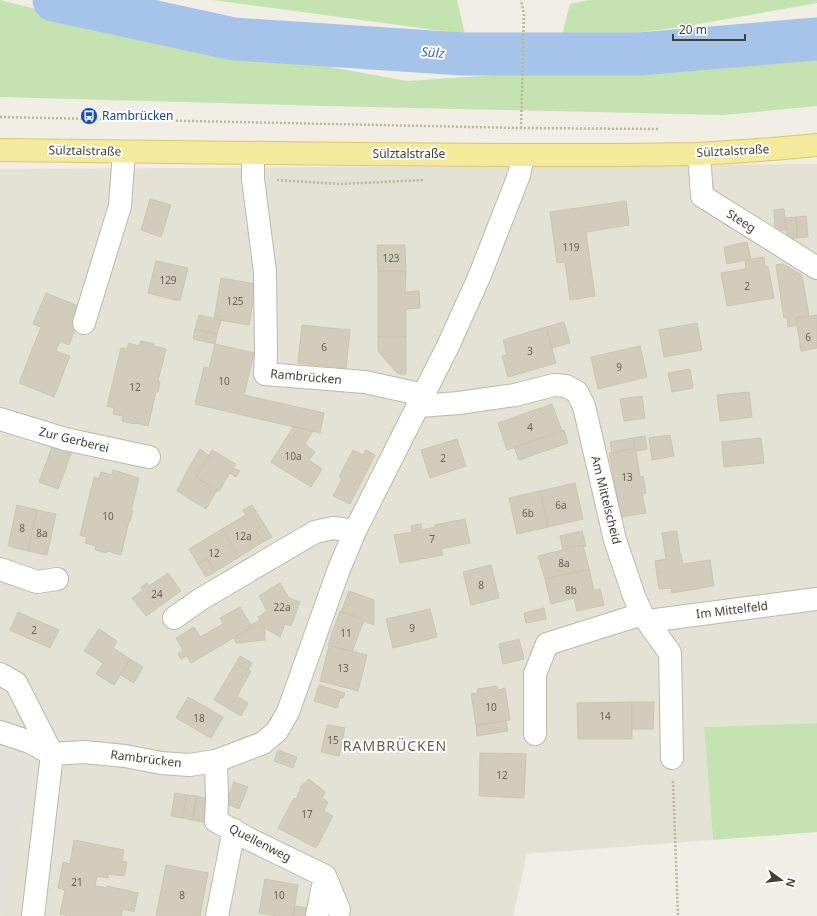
<svg xmlns="http://www.w3.org/2000/svg" width="817" height="916" font-family="'Noto Sans',sans-serif">
<style>
.residential{fill:#e4e2d4}
.industrial{fill:#e3e0da}
.green{fill:#c5e2b1}
.lines{fill:none;stroke-linecap:round;stroke-linejoin:round}
.river{stroke:#a6c4e9;stroke-width:43}
.building{fill:#d1ccbc;stroke:#ccc5b0}
.minor-casing{stroke:#bbb8a9;stroke-width:24}
.major-casing{stroke:#d8c86c;stroke-width:24}
.path{stroke:#bcb59b;stroke-width:2.5;stroke-dasharray:2 2;stroke-linecap:butt}
.minor{stroke:#fff;stroke-width:22}
.major{stroke:#f5e99b;stroke-width:22}
.labels{text-anchor:middle;stroke-width:4;stroke-linejoin:round;paint-order:stroke}
.number-label{font-size:10px;fill:#666357}
.transit-label{font-size:12px;fill:#164399;stroke:#fff;text-anchor:start}
.street-label{font-size:12px;fill:#434035;stroke:#fff}
.water-label{font-size:13px;font-style:italic;fill:#3967a5;stroke:#fff}
.quarter-label{font-size:14px;letter-spacing:1px;fill:#655f4e;stroke:#fff}
</style>
<rect width="100%" height="100%" fill="#f1efe5"/>
<path class="residential" d="M817,164V723L704,727L713,840L527,854L513,916H0L32,761L0,746V169Z"/>
<path class="industrial" d="M0,746L33,761L0,916Z"/>
<path class="green" d="M0,0L101,25L407,81L671,63L817,45V106L724,115L327,106L0,97Z
M213,0H457L465,34Z
M588,0H817V3L682,27L560,42L570,4Z
M817,723V832L713,840L704,727Z"/>
<g class="lines">
<path class="river" d="M54,0L234,39L462,54H639L817,39"/>
</g>
<path class="building" d="M150,199L171,205L161,237L141,230Z
M626,201L629,225L586,232L595,296L570,300L565,262L557,263L550,212Z
M784,209L786,230L775,231L774,210Z
M806,216L808,237L797,238L796,217Z
M796,217L797,238L787,239L785,218Z
M747,242L751,259L727,264L724,247Z
M377,245H405L406,271H378Z
M764,257L765,267L768,266L774,298L727,306L721,273L746,269L745,260Z
M156,261L188,268L180,301L148,293Z
M783,264L802,275L809,316L796,318L797,325L788,327L787,317L784,318L776,265Z
M378,271H406L405,292L419,291L420,308L406,309V337H378Z
M221,278L256,284L249,325L214,319Z
M46,293L83,308L69,345L60,341L56,351L70,356L54,397L19,383L41,327L33,324Z
M199,315L221,320L217,334L195,329Z
M817,315V348L801,351L796,318Z
M564,322L570,343L552,348L546,327Z
M697,323L702,350L664,357L659,330Z
M302,325L350,330L346,368L298,363Z
M546,327L556,363L508,377L502,356L507,355L503,340Z
M195,329L217,334L215,344L193,339Z
M378,337H406V374H398L378,351Z
M141,341L154,344L153,346L166,349L158,381L160,382L158,392H156L148,426L135,423L134,424L122,421L123,416L113,414L114,408L107,406L121,348L127,349L129,343L139,346Z
M215,344L254,353L244,395L324,413L320,433L195,404L204,367L209,368Z
M640,346L647,377L598,389L591,357Z
M690,369L693,388L672,392L668,373Z
M749,392L752,417L720,421L717,395Z
M642,396L645,418L624,421L620,399Z
M552,404L562,431L507,450L498,423Z
M294,426L313,431L305,444L315,452L309,460L322,469L311,487L271,462Z
M564,430L568,443L519,460L514,447Z
M670,435L674,456L652,460L649,438Z
M645,436L647,449L636,451L640,477L643,476L646,493L642,494L646,513L621,517L609,453L635,448L633,438Z
M633,438L635,448L612,453L610,442Z
M761,438L764,463L724,467L722,442Z
M457,439L466,466L430,478L421,450Z
M53,444L72,451L58,489L39,482Z
M200,449L209,456L196,477L217,490L206,509L177,491L188,469Z
M212,450L236,464L233,468L240,471L236,477L230,473L219,491L196,477Z
M353,450L363,455L366,450L375,455L350,504L333,496L342,479L339,477Z
M113,470L139,478L131,511H133L130,522L129,521L121,555L107,551V553L95,550L96,546L85,543L87,537L80,535L94,477L99,479L101,472L112,475Z
M575,483L583,519L548,527L540,491Z
M540,491L548,527L517,534L509,498Z
M17,505L37,510L28,551L8,546Z
M252,505L264,524L255,530L263,542L239,557L222,529L246,515L243,510Z
M37,510L56,514L47,555L28,551Z
M465,519L470,543L441,549L443,555L400,563L394,535L412,532L411,526L421,524L422,530L436,527L435,525Z
M264,524L272,537L263,542L255,530Z
M222,529L239,557L215,572L207,558L198,564L189,549Z
M582,531L586,546L583,547V545L563,550L560,536Z
M677,531L680,554H681L683,564L710,560L714,586L672,593L671,588L659,589L655,561L666,559L662,533Z
M583,545L589,569L545,579L538,556Z
M207,558L215,572L206,577L198,564Z
M491,565L499,598L471,605L463,572Z
M589,569L594,591L600,589L604,605L577,611L574,598L551,604L545,579Z
M168,573L181,591L146,616L132,598L143,590L141,587L147,583L149,586Z
M280,583L289,598L300,602L291,626L285,624L280,637L265,628L258,617L267,611L259,596Z
M349,591L374,600V625L364,621V620L341,612Z
M240,607L252,627L191,663L187,656L181,659L178,654L183,650L176,638L194,627L200,637L223,624L220,618Z
M544,608L546,619L526,623L524,613Z
M430,609L437,637L393,648L386,619Z
M340,611L364,620L352,652L328,645Z
M18,612L59,630L50,648L10,630Z
M260,620L265,628V640L236,643L234,638L252,627L251,625Z
M99,629L117,641L113,648L130,659L114,685L96,674L103,663L84,651Z
M519,639L524,659L503,664L499,644Z
M329,646L367,655L358,691L320,681Z
M240,656L252,663L248,670L236,663Z
M130,659L143,667L134,683L121,675Z
M236,663L251,671L237,696L248,703L241,716L214,700Z
M319,685L345,693L343,698H340L337,708L314,701Z
M497,686L498,690L505,688L510,720L476,725L471,694L478,693L477,689Z
M188,697L223,717L211,738L176,718Z
M632,702V739H578L577,703Z
M632,702H654L653,729H632Z
M506,721L508,731L477,736L476,725Z
M327,725L345,728L339,756L321,752Z
M278,750L297,757L293,768L274,761Z
M480,753L526,754L524,798L479,796Z
M309,779L325,792L322,798L328,802L324,811L333,816L316,848L278,828L294,798L296,799L301,788L300,787Z
M234,782L248,787L239,809L226,804Z
M175,793L187,795L182,818L171,816Z
M187,795L197,796L192,820L182,818Z
M197,796L207,799L203,822L192,820Z
M74,840L124,850L122,861L127,862L124,876L108,874V878L97,876L95,886L107,888V886L138,893L134,912L123,909L121,916H68L60,914L65,890L58,888L63,862L70,864Z
M166,865L208,873L200,916H156Z
M265,879L298,885L293,916H277L259,913Z
M295,906L313,909L312,916H293Z"/>
<g class="lines">
<defs>
<path id="minor" d="M253,153V179L265,272L266,353L265,374L365,382L424,395
M699,154L702,196L817,268
M84,323L120,206L124,152
M419,406L459,403L515,395L554,385L566,386L577,392L584,406L615,540L634,596L642,614L670,653L672,758
M0,419L65,439L149,457
M0,569L37,582L57,579
M174,618L201,599L315,532L333,528L355,531
M648,621L817,599
M0,674L16,683L52,754
M0,732L30,742L52,754
M535,734V674L547,644L642,614
M216,761L217,800L216,821L247,838L325,876L339,910
M33,916L52,754L84,752L125,756L161,763L189,765L216,761L263,743L277,731L288,712L339,569L355,531L448,346L480,275L519,175L523,155
M217,916L234,830
M317,916L325,876"/>
<path id="major" d="M0,150L355,154L523,155H619L699,154L773,149L817,145"/>
</defs>
<use href="#minor" class="minor-casing"/>
<use href="#major" class="major-casing"/>
<path class="path" d="M0,117L521,128L659,129
M521,128L524,14L521,0
M277,180L340,184L424,180
M673,781L678,916"/>
<use href="#minor" class="minor"/>
<use href="#major" class="major"/>
</g>
<defs>
<symbol id="bus-disc" viewBox="-11 -11 22 22"><circle r="9.5" fill="#1a4fb4" stroke="#fff"/><path d="M-5-6H5V4H4V6H2V4H-2V6H-4V4H-5ZM-3.5-4V0h7V-4ZM-3.5 1.2v1.5H-2V1.2ZM2 1.2v1.5H3.5V1.2Z" fill="#fff"/></symbol>
</defs>
<g fill-rule="evenodd">
<use href="#bus-disc" x="79" y="106" width="20" height="20"/>
</g>
<g class="labels">
<g class="number-label">
<text x="571" y="251">119</text>
<text x="391" y="262">123</text>
<text x="168" y="284">129</text>
<text x="747" y="290">2</text>
<text x="235" y="305">125</text>
<text x="808" y="341">6</text>
<text x="324" y="351">6</text>
<text x="530" y="355">3</text>
<text x="619" y="371">9</text>
<text x="224" y="385">10</text>
<text x="135" y="391">12</text>
<text x="530" y="431">4</text>
<text x="293" y="460">10a</text>
<text x="443" y="462">2</text>
<text x="627" y="481">13</text>
<text x="561" y="509">6a</text>
<text x="528" y="517">6b</text>
<text x="108" y="520">10</text>
<text x="22" y="532">8</text>
<text x="42" y="537">8a</text>
<text x="243" y="540">12a</text>
<text x="432" y="543">7</text>
<text x="214" y="557">12</text>
<text x="564" y="567">8a</text>
<text x="481" y="589">8</text>
<text x="571" y="594">8b</text>
<text x="157" y="598">24</text>
<text x="282" y="611">22a</text>
<text x="412" y="632">9</text>
<text x="34" y="634">2</text>
<text x="346" y="637">11</text>
<text x="343" y="672">13</text>
<text x="491" y="711">10</text>
<text x="605" y="720">14</text>
<text x="199" y="722">18</text>
<text x="333" y="744">15</text>
<text x="502" y="779">12</text>
<text x="307" y="818">17</text>
<text x="77" y="886">21</text>
<text x="182" y="899">8</text>
<text x="279" y="899">10</text>
</g>
<g class="transit-label">
<text x="102" y="120">Rambrücken</text>
</g>
<g class="street-label">
<text transform="translate(85 151) rotate(1)" y="4">Sülztalstraße</text>
<text transform="translate(733 151) rotate(-3)" y="4">Sülztalstraße</text>
<text x="409" y="158">Sülztalstraße</text>
<text transform="translate(741 221) rotate(32)" y="4">Steeg</text>
<text transform="translate(306 377) rotate(5)" y="4">Rambrücken</text>
<text transform="translate(74 440) rotate(14)" y="4">Zur Gerberei</text>
<text transform="translate(606 500) rotate(76)" y="4">Am Mittelscheid</text>
<text transform="translate(732 610) rotate(-7)" y="4">Im Mittelfeld</text>
<text transform="translate(146 759) rotate(7)" y="4">Rambrücken</text>
<text transform="translate(260 843) rotate(27)" y="4">Quellenweg</text>
</g>
<g class="water-label">
<text transform="translate(433 52) rotate(4)" y="5">Sülz</text>
</g>
<g class="quarter-label">
<text x="395" y="751">RAMBRÜCKEN</text>
</g>
</g>
<g transform="translate(781 880) rotate(105)" stroke="#ffffff" stroke-width="3" paint-order="stroke">
<path d="M0-3L7 15L0 10L-7 15Z" fill="#434035"/>
<text y="-6" font-size="11" font-weight="bold" text-anchor="middle" fill="#434035">N</text>
</g>
<path d="M673 34v6h72v-6" fill="none" stroke="#434035" stroke-width="2"/>
<text x="679" y="34" font-size="12" fill="#434035" stroke="#ffffff" stroke-width="3" paint-order="stroke">20 m</text>
</svg>
